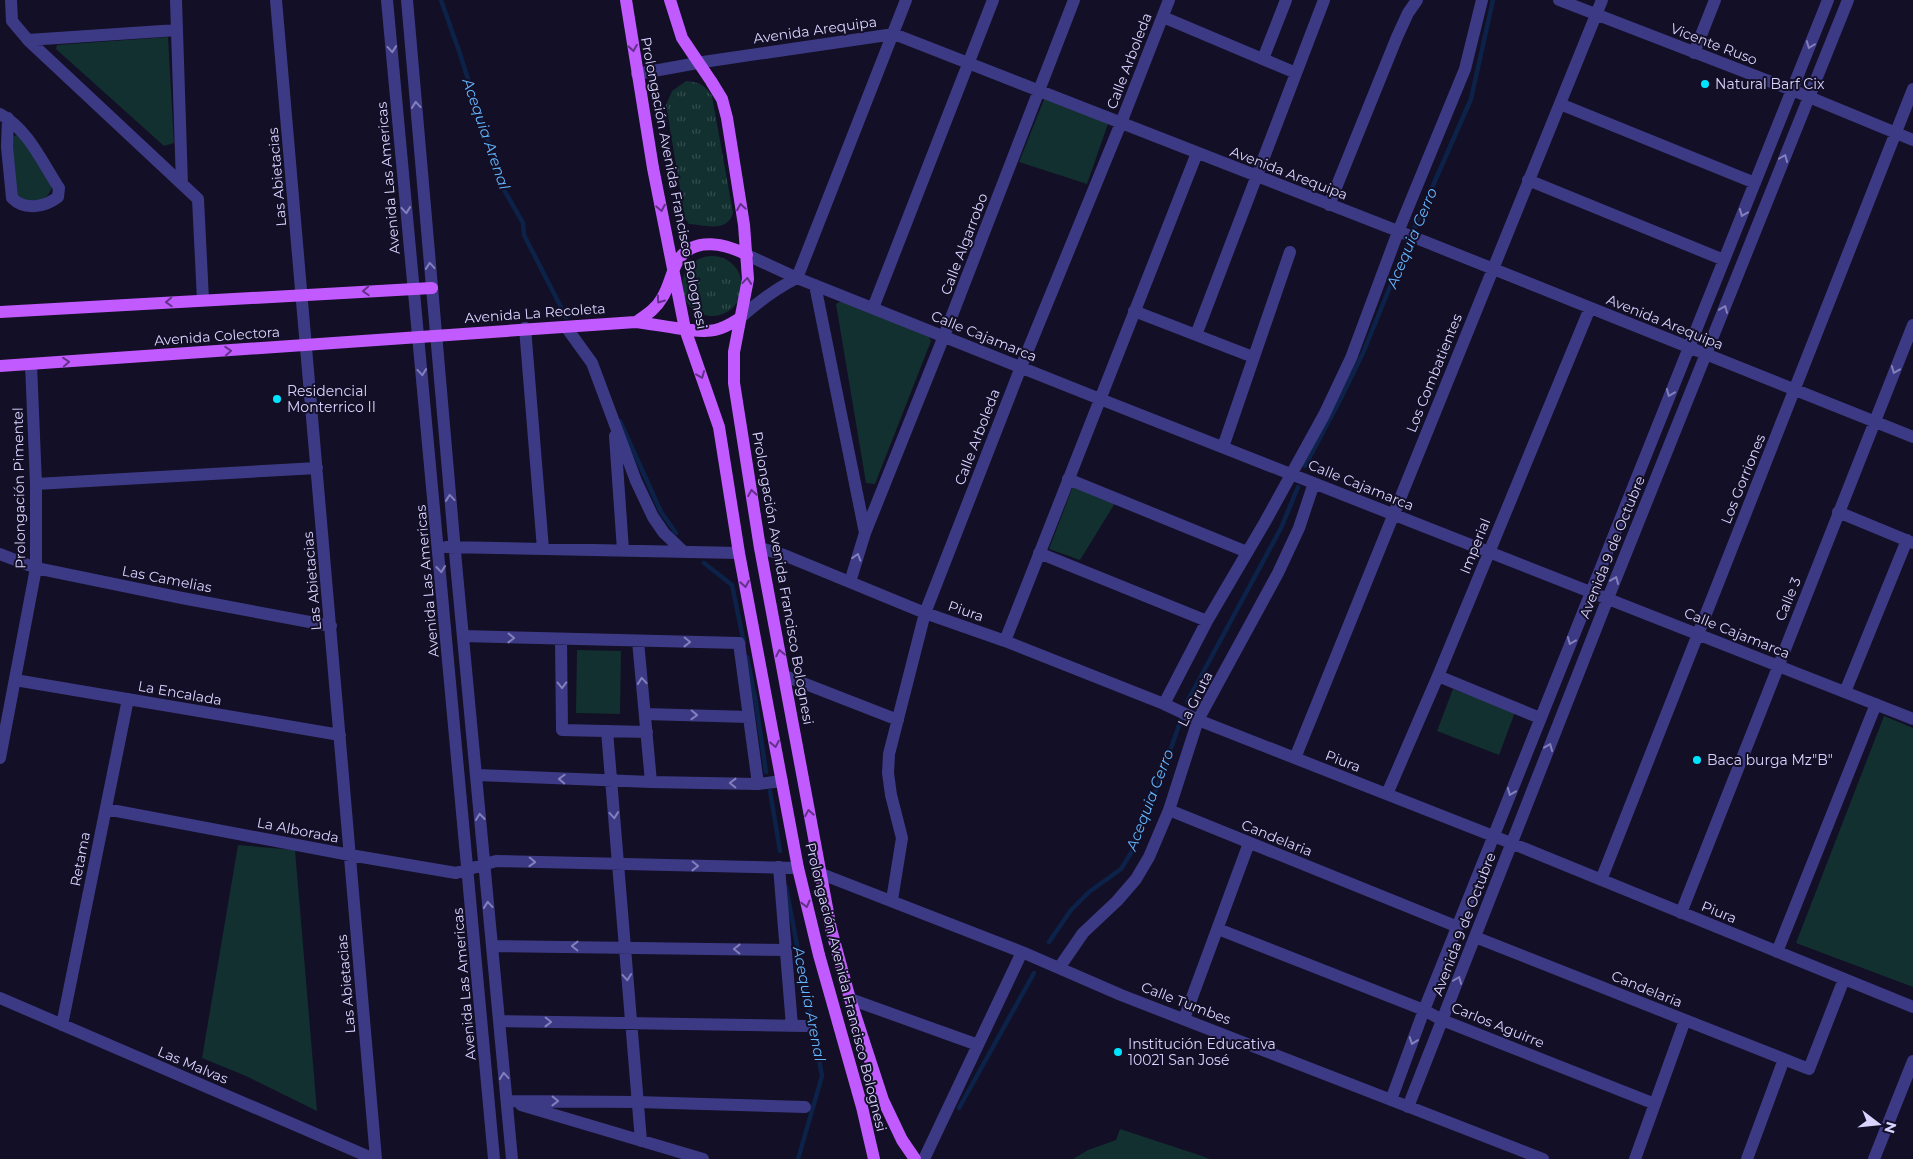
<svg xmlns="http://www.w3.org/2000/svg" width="1913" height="1159" font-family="Montserrat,sans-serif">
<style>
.grass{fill:url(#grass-tufts)}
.park{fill:#12302f}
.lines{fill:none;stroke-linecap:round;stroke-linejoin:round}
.stream{stroke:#0c2248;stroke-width:4.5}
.minor{stroke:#3d3a85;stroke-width:12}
.major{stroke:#c25bff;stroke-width:12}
.oneway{stroke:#837fbc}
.oneway2{stroke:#623188}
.poi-dot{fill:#00e5ff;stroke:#130f26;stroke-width:2}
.labels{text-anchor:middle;stroke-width:4;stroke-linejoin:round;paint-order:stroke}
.street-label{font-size:14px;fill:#d9d4ff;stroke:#130f26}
.poi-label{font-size:14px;fill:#d9d4ff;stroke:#130f26;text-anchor:start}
.water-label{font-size:15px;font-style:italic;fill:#62b6ff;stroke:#130f26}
</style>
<defs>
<pattern id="grass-tufts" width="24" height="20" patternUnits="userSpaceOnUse" patternTransform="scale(1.25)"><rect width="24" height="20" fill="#12302f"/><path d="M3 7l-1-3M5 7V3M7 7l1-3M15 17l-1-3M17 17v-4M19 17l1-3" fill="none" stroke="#344d4e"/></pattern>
</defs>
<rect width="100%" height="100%" fill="#130f26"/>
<path class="grass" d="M686,81C699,82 705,85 712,96L733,213C727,233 706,225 689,224L685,218L666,105L672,91Z
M682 286a30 30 0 1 1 60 0a30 30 0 1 1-60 0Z"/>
<path class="park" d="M168,37L174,143L164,146L56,49L57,45Z
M1045,97L1109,121L1087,184L1019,162Z
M20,134L52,187C47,205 29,202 15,197L11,137Z
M841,301L929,337L931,341L875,484L866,483L836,304Z
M1073,486L1117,500L1080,560L1049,549Z
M577,650L621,651L620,714L576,713Z
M1453,689L1515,712L1499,755L1437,731Z
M1884,716L1913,728V987L1796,943Z
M238,845L295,850L317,1111L246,1076L202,1058Z
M1120,1129L1199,1155L1210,1159H1073L1088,1150L1116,1140Z"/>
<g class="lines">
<path class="stream" d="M441,0L459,51L503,188L523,223L524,235L566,317
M620,421L661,512L676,533
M1305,466L1341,398L1363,353L1409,240L1471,99L1493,0
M704,563L732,585L744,643
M747,657L756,703L766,772
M1187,702L1281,528L1298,487
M770,791L780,851
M786,887L822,1076L798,1159
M1049,942L1071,910L1089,892L1121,869L1131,853L1159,782L1182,717
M959,1108L1034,973"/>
<path class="minor" d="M11,0L12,21L28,40L198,199L203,300
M176,0L182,184
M276,0L376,1159
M387,0C422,386 461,772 494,1159
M407,0L456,563L512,1159
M1559,0L1792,90L1913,140
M1163,17L1296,73
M28,40L177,30
M1694,53L1715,0
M1263,59L1286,0
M637,74L703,62L894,34L1426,242L1913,437
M1560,104L1755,183
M0,114C28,129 42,162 59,188L58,197C45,207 25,211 12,198L7,147L8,118
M1528,180L1724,260
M1329,205L1397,37L1408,13L1417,0
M747,255L797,278L1100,399L1913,719
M797,278L906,0
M815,285L865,533
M873,308L993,0
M1134,311L1253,357
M740,318C758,302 775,289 797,278
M566,327L592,363L636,481L653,517L664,533L684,552
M525,328L543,549
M1196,335L1324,0
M615,436L623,550
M1223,447L1290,252
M1068,479L1247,552
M36,484L317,468
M1838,512L1913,543
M446,547L739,553
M760,548L784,555L925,613L1005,641L1164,704L1198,720L1511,843L1913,1007
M1039,553L1207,621
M0,554L36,568L182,598L331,626
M850,582L865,533L944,336L1074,0
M463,636L739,643L758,784
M561,639L562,730L647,732
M638,641L651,782
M1005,641L1197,153
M785,676L898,720
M1438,676L1540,718
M15,680L340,735
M1845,692L1907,540
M1164,704L1207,621L1265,522L1324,415L1351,358L1398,232L1465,69L1482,0
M645,714L749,717
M607,731L641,1141
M0,758L36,568V484L31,364
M1295,758L1602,0
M476,775L651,782L758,784L782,781
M1387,794L1438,676L1590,308
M106,809L350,855L456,873L496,861L798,868
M1169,810L1458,927
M779,867L792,1026
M819,873L1022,952L1121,995L1543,1159
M1601,880L1913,89
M892,900L902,838L891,795L888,773L889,754L925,613L1021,367L1121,123L1169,0
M1681,913L1913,325
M1218,929L1424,1010L1442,1020L1655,1104
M1475,937L1809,1069L1844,979
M492,946L786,950
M1777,952L1876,704
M1059,968L1083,933L1117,901L1136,879L1149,857L1169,810L1198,720L1278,573L1299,528L1314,483
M0,998L374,1159
M850,999L978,1045
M1184,1019L1249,843
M500,1021L806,1026
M62,1025L128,699
M1391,1100L1424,1010L1828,0
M507,1101L637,1102L805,1107
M521,1105L703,1159
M1408,1107L1608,598L1848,0
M924,1159L1022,952
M1635,1159L1685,1020
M1747,1159L1784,1059
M1874,1159L1913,1061"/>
<path class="major" d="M626,0L653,168L685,329L719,427L739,553L798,868L819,955L862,1107L874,1159
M670,0L682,38L711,81L722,99L727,118L744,225L748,279L734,352V383L760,548L831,929L850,999L883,1100L902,1140L915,1159
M0,312L432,288
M636,322C646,315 656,309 662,298C670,286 671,271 679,259C695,236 727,244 747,255
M0,366L636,322C656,324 697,334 715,330C725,328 732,323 740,318"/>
</g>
<defs><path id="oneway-chevron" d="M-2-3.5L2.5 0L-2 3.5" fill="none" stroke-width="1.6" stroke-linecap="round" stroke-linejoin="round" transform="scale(1.25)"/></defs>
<g class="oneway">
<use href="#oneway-chevron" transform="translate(1810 45) rotate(111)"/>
<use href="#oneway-chevron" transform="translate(392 49) rotate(85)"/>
<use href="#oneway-chevron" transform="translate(416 105) rotate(-95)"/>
<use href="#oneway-chevron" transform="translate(1784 158) rotate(-68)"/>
<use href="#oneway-chevron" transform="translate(406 210) rotate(85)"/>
<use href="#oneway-chevron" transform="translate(1743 213) rotate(112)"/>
<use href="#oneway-chevron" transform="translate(430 266) rotate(-95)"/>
<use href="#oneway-chevron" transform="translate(1724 309) rotate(-68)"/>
<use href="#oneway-chevron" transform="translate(1895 370) rotate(112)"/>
<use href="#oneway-chevron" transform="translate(422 372) rotate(85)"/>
<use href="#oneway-chevron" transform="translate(1670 393) rotate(112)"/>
<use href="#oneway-chevron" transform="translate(450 498) rotate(-95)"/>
<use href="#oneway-chevron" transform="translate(857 557) rotate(-73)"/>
<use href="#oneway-chevron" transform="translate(441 569) rotate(84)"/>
<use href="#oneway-chevron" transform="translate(1615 580) rotate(-68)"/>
<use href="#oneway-chevron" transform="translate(511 638) rotate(1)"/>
<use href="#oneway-chevron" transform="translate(1571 641) rotate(112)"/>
<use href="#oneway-chevron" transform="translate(687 642) rotate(1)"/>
<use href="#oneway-chevron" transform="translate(642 681) rotate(-95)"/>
<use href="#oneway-chevron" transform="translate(562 685) rotate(89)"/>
<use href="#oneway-chevron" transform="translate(694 715) rotate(2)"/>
<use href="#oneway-chevron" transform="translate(1549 747) rotate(-68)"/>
<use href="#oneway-chevron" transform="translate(562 779) rotate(-178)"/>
<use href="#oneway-chevron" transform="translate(733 783) rotate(-179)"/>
<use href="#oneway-chevron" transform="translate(1511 792) rotate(112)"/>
<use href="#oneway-chevron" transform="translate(614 815) rotate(85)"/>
<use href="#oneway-chevron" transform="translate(480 817) rotate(-96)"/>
<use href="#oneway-chevron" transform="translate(532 862) rotate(2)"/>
<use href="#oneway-chevron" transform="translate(695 866) rotate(1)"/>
<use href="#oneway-chevron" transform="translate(488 905) rotate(-95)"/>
<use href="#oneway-chevron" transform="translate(575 946) rotate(-179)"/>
<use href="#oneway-chevron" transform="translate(737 949) rotate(-179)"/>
<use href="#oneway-chevron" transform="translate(627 977) rotate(85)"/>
<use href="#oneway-chevron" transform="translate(1458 980) rotate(-69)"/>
<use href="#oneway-chevron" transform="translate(548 1022) rotate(1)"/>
<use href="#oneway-chevron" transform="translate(1413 1041) rotate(110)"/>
<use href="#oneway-chevron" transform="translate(504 1076) rotate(-95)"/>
<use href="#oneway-chevron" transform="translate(555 1101) rotate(1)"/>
</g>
<g class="oneway2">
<use href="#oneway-chevron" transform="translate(633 48) rotate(81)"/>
<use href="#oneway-chevron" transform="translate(741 207) rotate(-99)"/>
<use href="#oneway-chevron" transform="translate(661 208) rotate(79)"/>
<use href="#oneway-chevron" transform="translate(747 281) rotate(-85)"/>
<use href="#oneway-chevron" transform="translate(366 291) rotate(177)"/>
<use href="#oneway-chevron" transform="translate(660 300) rotate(125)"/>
<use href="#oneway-chevron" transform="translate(169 302) rotate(177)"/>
<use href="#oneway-chevron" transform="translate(228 351) rotate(-4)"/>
<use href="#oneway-chevron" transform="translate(66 362) rotate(-4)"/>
<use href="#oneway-chevron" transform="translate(701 375) rotate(68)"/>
<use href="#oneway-chevron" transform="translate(752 493) rotate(-99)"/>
<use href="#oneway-chevron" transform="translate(745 584) rotate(80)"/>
<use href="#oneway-chevron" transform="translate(780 653) rotate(-101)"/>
<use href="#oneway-chevron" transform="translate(775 744) rotate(79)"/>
<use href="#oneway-chevron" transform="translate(809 813) rotate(-100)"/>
<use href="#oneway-chevron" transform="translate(806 904) rotate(76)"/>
</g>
<g class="poi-dot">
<circle cx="1705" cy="84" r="5"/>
<circle cx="277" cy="399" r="5"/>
<circle cx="1697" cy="760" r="5"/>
<circle cx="1118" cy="1052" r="5"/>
</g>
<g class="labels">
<g class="street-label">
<text transform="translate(815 30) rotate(-8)" y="5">Avenida Arequipa</text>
<text transform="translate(1714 44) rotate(21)" y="5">Vicente Ruso</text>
<text transform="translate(1129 61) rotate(-69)" y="5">Calle Arboleda</text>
<text transform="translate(1289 173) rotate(21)" y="5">Avenida Arequipa</text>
<text transform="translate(277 177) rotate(-95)" y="5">Las Abietacias</text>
<text transform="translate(388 178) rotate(-95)" y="5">Avenida Las Americas</text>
<text transform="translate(674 183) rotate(79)" y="5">Prolongación Avenida Francisco Bolognesi</text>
<text transform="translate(964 244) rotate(-69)" y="5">Calle Algarrobo</text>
<text transform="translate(535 313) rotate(-4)" y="5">Avenida La Recoleta</text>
<text transform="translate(1665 322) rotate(22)" y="5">Avenida Arequipa</text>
<text transform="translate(217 336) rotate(-4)" y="5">Avenida Colectora</text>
<text transform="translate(984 336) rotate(22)" y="5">Calle Cajamarca</text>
<text transform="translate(1434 373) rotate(-68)" y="5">Los Combatientes</text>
<text transform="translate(977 437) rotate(-69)" y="5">Calle Arboleda</text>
<text transform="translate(1743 479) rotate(-68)" y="5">Los Gorriones</text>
<text transform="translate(1361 485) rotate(22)" y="5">Calle Cajamarca</text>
<text transform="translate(19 488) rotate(-91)" y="5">Prolongación Pimentel</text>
<text transform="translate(1475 546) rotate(-68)" y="5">Imperial</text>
<text transform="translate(1612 547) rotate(-68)" y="5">Avenida 9 de Octubre</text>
<text transform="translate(783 578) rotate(80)" y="5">Prolongación Avenida Francisco Bolognesi</text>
<text transform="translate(167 579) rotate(11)" y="5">Las Camelias</text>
<text transform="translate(312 581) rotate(-95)" y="5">Las Abietacias</text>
<text transform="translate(427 581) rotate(-95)" y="5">Avenida Las Americas</text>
<text transform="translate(1788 599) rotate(-68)" y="5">Calle 3</text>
<text transform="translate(966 611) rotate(19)" y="5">Piura</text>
<text transform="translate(1737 633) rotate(22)" y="5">Calle Cajamarca</text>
<text transform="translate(180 693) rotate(10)" y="5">La Encalada</text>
<text transform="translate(1195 699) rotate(-63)" y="5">La Gruta</text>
<text transform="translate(1343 761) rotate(21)" y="5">Piura</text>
<text transform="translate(298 830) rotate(11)" y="5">La Alborada</text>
<text transform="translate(1277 838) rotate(22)" y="5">Candelaria</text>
<text transform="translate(80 859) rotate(-79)" y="5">Retama</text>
<text transform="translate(1719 912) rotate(22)" y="5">Piura</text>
<text transform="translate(1464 924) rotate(-69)" y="5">Avenida 9 de Octubre</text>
<text transform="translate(346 984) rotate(-95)" y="5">Las Abietacias</text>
<text transform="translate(464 984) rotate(-95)" y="5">Avenida Las Americas</text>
<text transform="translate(846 987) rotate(76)" y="5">Prolongación Avenida Francisco Bolognesi</text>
<text transform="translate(1647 989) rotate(22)" y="5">Candelaria</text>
<text transform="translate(1186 1003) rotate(21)" y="5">Calle Tumbes</text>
<text transform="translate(1498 1025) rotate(22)" y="5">Carlos Aguirre</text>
<text transform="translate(193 1065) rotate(23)" y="5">Las Malvas</text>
</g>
<g class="poi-label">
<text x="1715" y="89">Natural Barf Cix</text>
<text x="287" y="396">Residencial<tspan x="287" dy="16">Monterrico II</tspan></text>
<text x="1707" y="765">Baca burga Mz"B"</text>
<text x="1128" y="1049">Institución Educativa<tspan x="1128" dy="16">10021 San José</tspan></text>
</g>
<g class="water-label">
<text transform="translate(486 134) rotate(71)" y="5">Acequia Arenal</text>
<text transform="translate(1412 238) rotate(-67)" y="5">Acequia Cerro</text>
<text transform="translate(1150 800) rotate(-69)" y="5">Acequia Cerro</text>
<text transform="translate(809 1004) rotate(79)" y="5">Acequia Arenal</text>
</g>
</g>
<g transform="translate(1878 1124) rotate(106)" stroke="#130f26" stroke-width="4" paint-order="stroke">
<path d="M0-4L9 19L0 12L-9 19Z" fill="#d9d4ff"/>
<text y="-8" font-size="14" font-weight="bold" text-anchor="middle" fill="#d9d4ff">N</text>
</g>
</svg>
